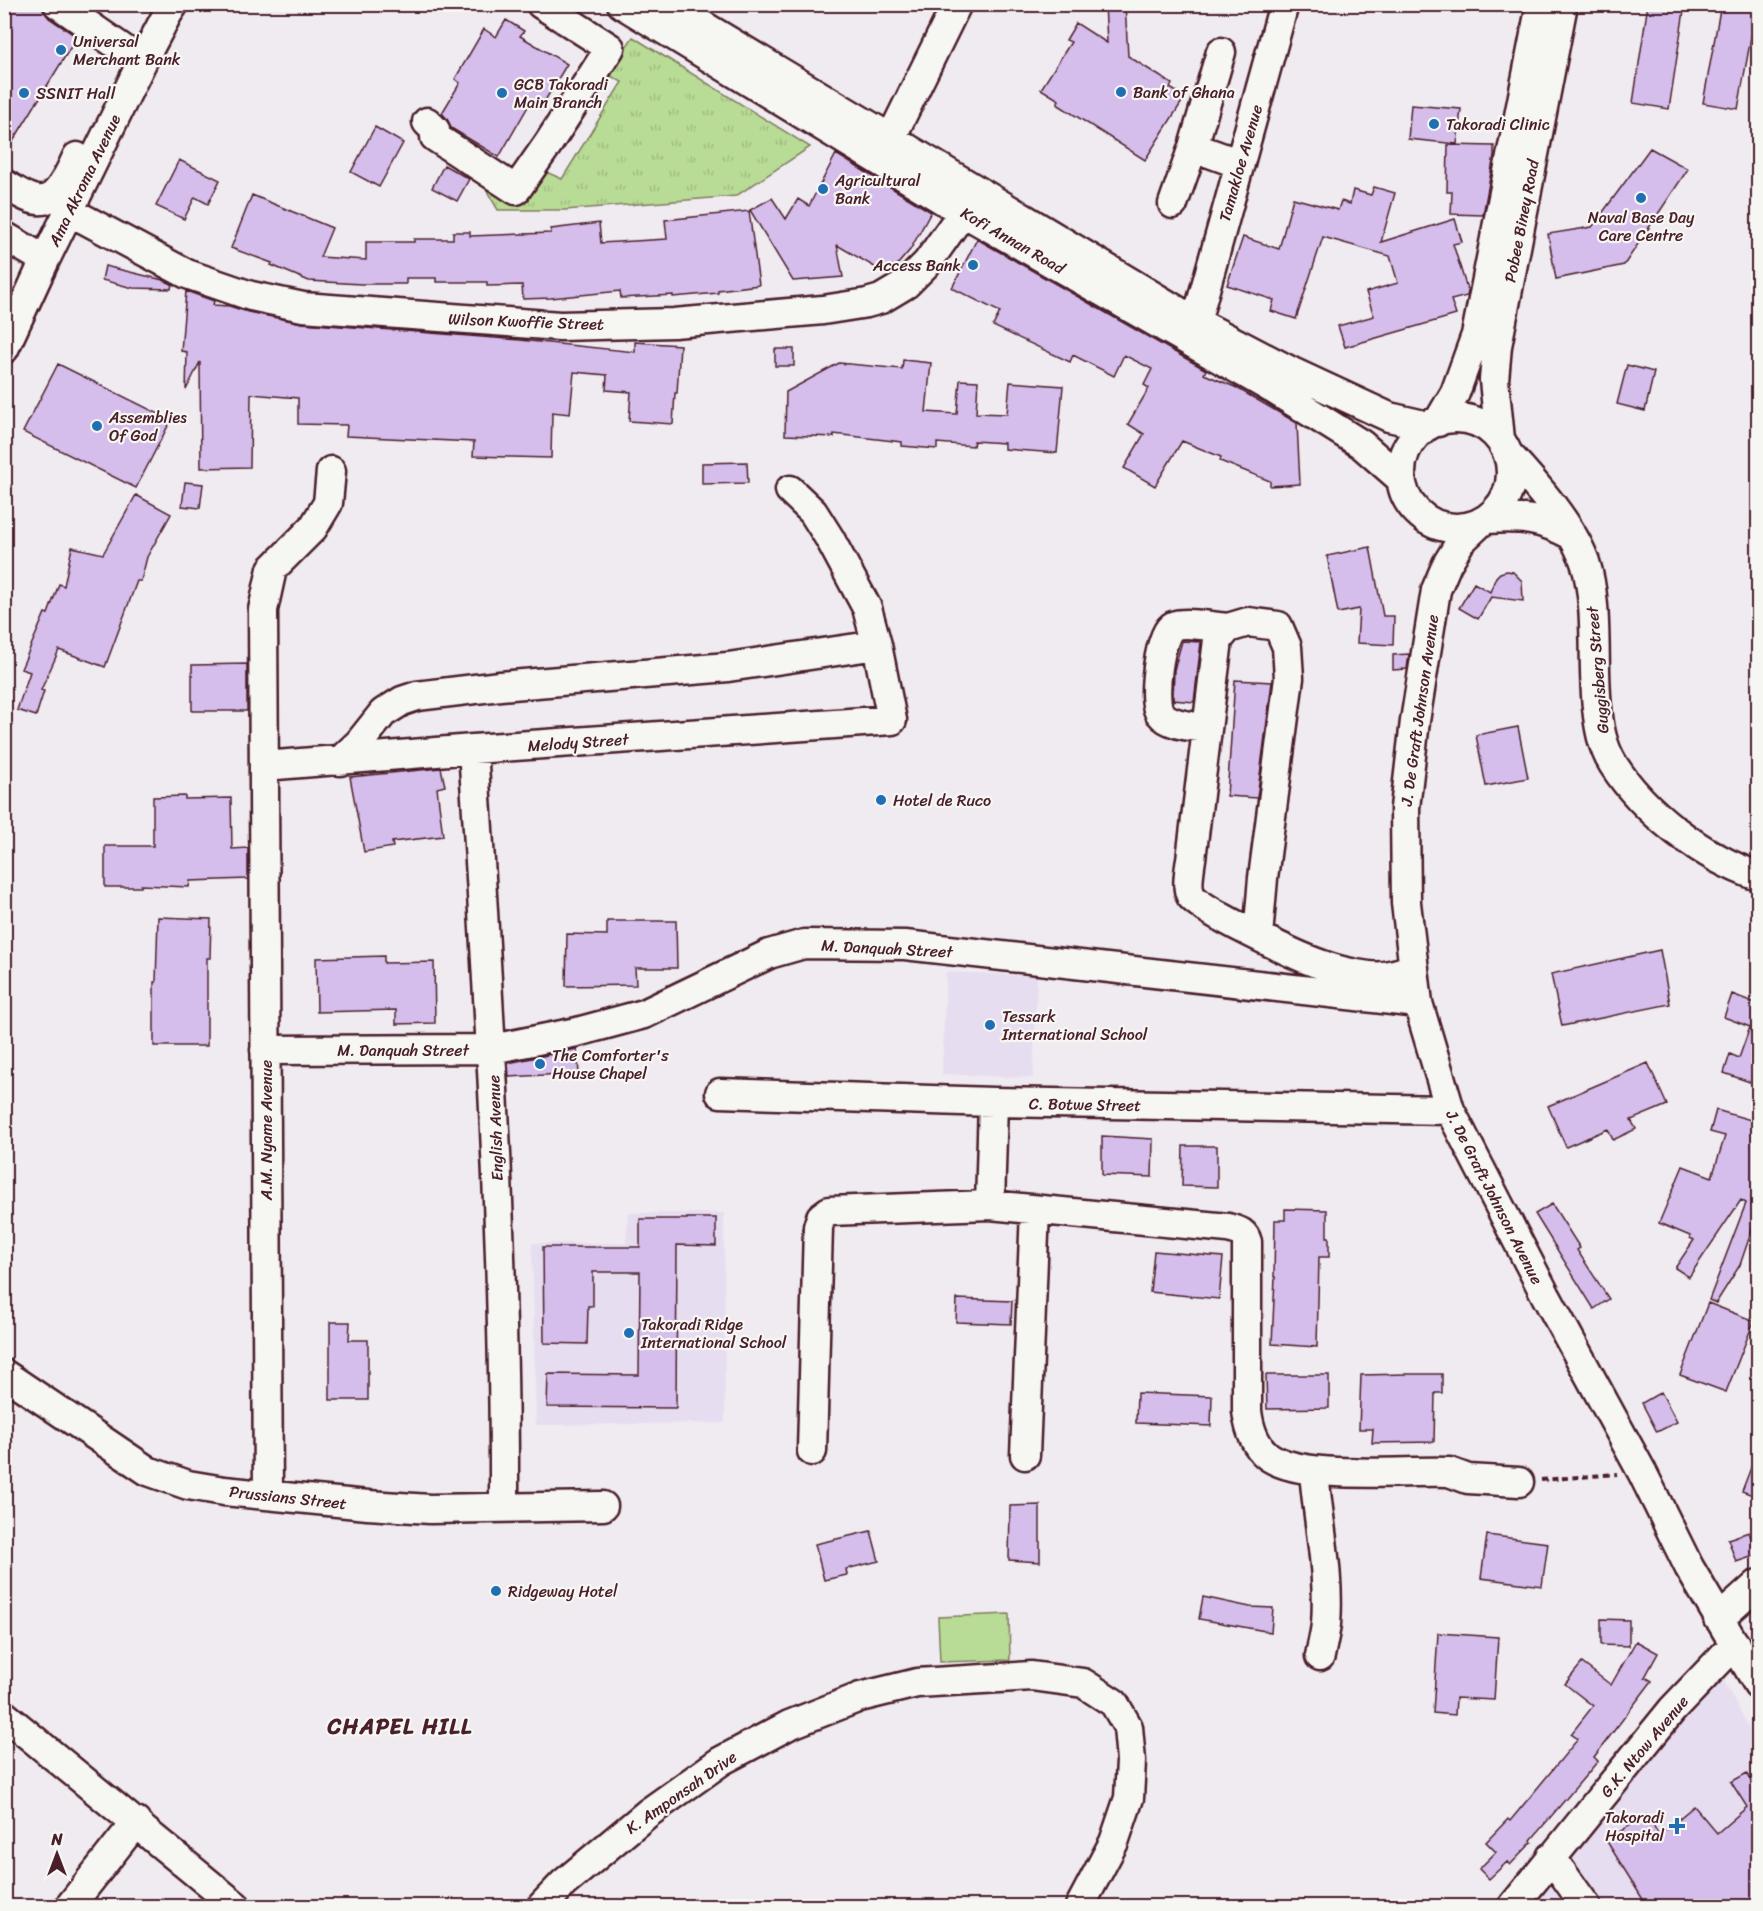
<svg xmlns="http://www.w3.org/2000/svg" width="1763" height="1911" font-family="Sriracha,sans-serif">
<style>
.built{fill:#e7ddf0}
.grass{fill:url(#grass-tufts);stroke:#817d60;stroke-width:1.5}
.green{fill:#b8db95;stroke:#817d60;stroke-width:1.5}
.building{fill:#d5bdec;stroke:#4a1f2b;stroke-width:1.5}
.lines{fill:none;stroke-linecap:round;stroke-linejoin:round}
.minor-casing{stroke:#4a1f2b;stroke-width:33}
.path{stroke:#4a1f2b;stroke-width:4;stroke-dasharray:6 4.5;stroke-linecap:butt}
.minor{stroke:#f6f6f2;stroke-width:28}
.poi-dot{fill:#1f6fb2;stroke:#f6f6f2;stroke-width:2}
.labels{text-anchor:middle;stroke-width:4.5;stroke-linejoin:round;paint-order:stroke}
.poi-label{font-size:16px;fill:#4a1f2b;stroke:#f6f6f2;text-anchor:start}
.street-label{font-size:16px;fill:#4a1f2b;stroke:#f6f6f2}
.district-label{font-size:22px;font-weight:bold;letter-spacing:1.5px;fill:#4a1f2b;stroke:#f6f6f2}
</style>
<defs>
<pattern id="grass-tufts" width="24" height="20" patternUnits="userSpaceOnUse" patternTransform="scale(1.5)"><rect width="24" height="20" fill="#b8db95"/><path d="M3 7l-1-3M5 7V3M7 7l1-3M15 17l-1-3M17 17v-4M19 17l1-3" fill="none" stroke="#a0bc81"/></pattern>
</defs>
<rect width="100%" height="100%" fill="#efebf1"/>
<filter id="ink" filterUnits="userSpaceOnUse"><feTurbulence type="fractalNoise" baseFrequency=".0167" numOctaves="2"/><feDisplacementMap in="SourceGraphic" scale="12" xChannelSelector="R" yChannelSelector="G"/><feConvolveMatrix kernelMatrix="1 2 1 2 8 2 1 2 1" color-interpolation-filters="sRGB"/></filter>
<g filter="url(#ink)">
<path class="built" d="M946,972L1037,976L1033,1078L942,1074Z
M628,1213H724L725,1423L536,1425L532,1243H626Z
M1717,1668L1758,1745V1906H1532Z"/>
<path class="grass" d="M633,37L810,147L736,196L565,210H498L480,179L544,171L562,179L622,82L607,74Z"/>
<path class="green" d="M1009,1614L1010,1660L940,1662L938,1617Z"/>
<path class="building" d="M4,4H37L42,8L49,18L77,37L4,156Z
M1105,4H1125L1128,56L1172,84L1170,88L1185,97L1145,160L1057,104L1059,100L1041,89L1071,42L1066,40L1076,23L1107,43Z
M1648,4H1685L1669,109L1633,103Z
M1721,4H1757L1738,109L1703,103Z
M506,20L524,31L520,36L567,64L540,109L530,103L499,157L451,128L447,119L442,113L460,83L455,79L484,29L496,37Z
M1411,105L1461,109L1457,144L1408,139Z
M375,127L403,143L379,187L351,172Z
M1448,145L1494,146V156L1483,215L1451,214L1452,192H1447Z
M1650,148L1688,169L1624,265L1556,279L1548,234L1592,227Z
M836,154L931,212L910,250L897,265L878,269L837,245L843,277L793,281L750,210L772,198L786,219L798,199L809,206Z
M179,160L220,180L208,204L195,197L184,219L156,206Z
M444,165L469,179L457,201L432,188Z
M1374,187L1395,193L1381,242L1455,219L1462,242L1453,244L1468,292L1467,296L1451,300L1456,315L1345,347L1338,326L1374,316L1366,292L1398,283L1390,256L1323,237L1296,319L1271,311L1274,300L1227,285L1243,237L1279,249L1293,198L1338,210L1341,201L1350,204L1353,190L1371,195Z
M252,195L332,228L320,257L366,260V242H414V239H453V232H470V236L551,233V229L599,223L601,243L667,239L665,220L749,211L759,285L718,290V293L673,297V295L621,298L620,291L551,298L523,299L522,285L487,286V282H436V278H406V284H361L309,281L271,265L272,263L231,248Z
M977,239L1206,370L1204,374L1235,387L1297,423L1300,484L1270,486V481L1220,461L1221,457L1182,441L1155,486L1124,468L1144,434L1128,424L1149,388L1144,385L1152,369L1124,355L1114,376L1073,355L1070,362L993,326L1000,312L952,288Z
M105,266L163,280L172,284L171,289L133,288L102,280Z
M186,291L214,301L213,305L229,306L248,312L302,323L520,340L635,352V342L680,345L677,393H675L673,424L629,421L631,392L606,390L607,375L574,372L570,414L552,412L551,458L473,456L474,442L346,436L347,425L298,424V398L251,394L250,467L201,468L200,362L186,390L187,352L181,351Z
M775,349H794V366H775Z
M903,360L931,363L926,412L957,414L960,380L978,381L976,413L1007,414L1010,382L1063,386L1057,453L1004,449V443L974,441L973,446L937,443V449L902,446V442L834,434V437L785,435L786,392L839,363L902,369Z
M58,364L171,420L136,488L23,432Z
M1627,365L1654,372L1645,411L1617,404Z
M747,462L748,483L702,484V463Z
M185,482L203,484L200,508L182,506Z
M136,495L171,514L147,557L141,581H137L105,667L59,650L41,690L44,691L36,716L17,710L30,672L21,669L45,613L48,614L59,584L64,586L72,547L103,554Z
M1370,547L1383,616H1394L1393,645L1357,643L1359,609L1338,613L1327,556Z
M1507,571L1513,572L1522,581L1523,601L1491,597L1478,619L1459,608L1474,583L1490,592L1496,577L1500,573Z
M1182,641L1201,642L1194,702L1173,700L1174,670Z
M1409,654L1407,669L1393,670V655Z
M247,664V711H192V665Z
M1235,680L1272,682L1257,798L1227,796Z
M1518,727L1528,778L1486,786L1476,735Z
M441,768L445,786L437,788L443,836L392,842L393,847L364,852L350,777Z
M185,796V799L231,798L232,849L248,848V879L190,881L189,887L141,885V887H105V846H153V797Z
M158,917L211,919L210,958H207V1046H154V982H156Z
M607,921H676L677,968H635L636,985L566,986L567,934L607,935Z
M1660,950L1670,1004L1562,1026L1551,974Z
M384,956V963L434,962L435,1023L396,1024V1010L317,1012L316,958Z
M1732,994L1758,1004V1085L1724,1073L1730,1054L1739,1058L1750,1027L1724,1017Z
M577,1049L579,1073L509,1077L508,1063Z
M1648,1063L1667,1105L1631,1120L1636,1129L1613,1140L1608,1129L1566,1147L1548,1106Z
M1716,1110L1758,1122V1212L1740,1265L1716,1303L1709,1300L1746,1203L1741,1200L1689,1277L1675,1268L1694,1240L1690,1238V1236L1659,1223L1683,1166L1712,1177L1725,1136L1710,1132Z
M1102,1136L1153,1139L1152,1177L1102,1175Z
M1183,1146H1217V1187L1182,1186Z
M1552,1204L1580,1248L1577,1250L1609,1299L1594,1309L1535,1214Z
M1285,1209L1327,1210V1237H1329V1257H1319L1317,1347L1272,1344L1275,1277H1274L1275,1220H1285Z
M687,1218H716V1246L677,1245L676,1408L547,1407L548,1374L639,1375L640,1272H593V1306H588L587,1344L544,1343L543,1247H640V1219H687Z
M1154,1251L1223,1257L1219,1299L1150,1292Z
M957,1299L1012,1301L1011,1324L956,1322Z
M1708,1303L1754,1321L1726,1392L1680,1375Z
M330,1322H350L349,1340H368V1400H330Z
M1407,1374H1442V1393H1435L1434,1442L1372,1443L1373,1429H1359L1361,1375Z
M1266,1375H1329V1408L1267,1409Z
M1661,1392L1677,1422L1657,1432L1642,1403Z
M1137,1393L1212,1396L1211,1426L1136,1423Z
M1757,1452H1758V1497L1742,1491Z
M1040,1505V1562L1009,1560L1010,1506Z
M871,1531L879,1561L846,1569L847,1575L824,1580L815,1544Z
M1749,1532L1757,1555L1736,1562L1728,1539Z
M1487,1535L1548,1543L1542,1586L1481,1578Z
M1203,1597L1250,1607L1273,1608L1271,1632L1199,1619Z
M1601,1619L1629,1620V1646L1601,1645Z
M1438,1633L1498,1637L1494,1700L1456,1698L1455,1715L1433,1713Z
M1636,1641L1658,1653L1645,1677L1652,1681L1594,1757L1598,1761L1531,1840L1532,1842L1510,1865L1507,1862L1489,1879L1479,1869L1496,1852L1486,1842L1508,1819L1510,1821L1578,1739L1571,1734L1593,1706L1565,1684L1582,1663L1611,1685Z
M1747,1773L1758,1792V1906H1647L1606,1840L1647,1815L1659,1835L1694,1806L1717,1833L1747,1807L1731,1782Z"/>
<g class="lines">
<defs>
<path id="minor" d="M58,4L126,51L143,60
M622,4L963,212L1273,389L1361,444L1401,479
M667,4L1196,322L1292,372L1389,417L1428,426
M1221,52L1193,147L1240,164
M427,122L435,130V137L516,190L548,144L610,48L541,4
M891,138L957,4
M4,184C15,190 31,202 43,200C59,198 71,170 77,157
M1173,204L1193,147
M69,211L187,274L251,296L303,307L560,326L674,323L823,310L867,303L881,299L906,284L927,263L963,212
M4,236L45,260
M1196,322L1284,4
M4,349L45,260L143,60L168,13L174,4
M1401 473a55 55 0 1 1 110 0a55 55 0 1 1-110 0Z
M1438,422L1455,393L1476,335L1541,4
M1500,439L1494,380L1497,346L1563,4
M1508,454C1535,483 1572,525 1585,562C1599,604 1592,662 1597,707C1599,727 1602,746 1613,764C1644,813 1704,858 1758,876
M1487,519C1523,517 1539,518 1572,535
M1480,523L1461,541L1447,564L1436,590L1415,721L1405,808L1406,903L1418,1003L1450,1110L1546,1296L1642,1472L1689,1567L1758,1684
M1207,728C1193,726 1170,726 1160,713C1151,702 1159,633 1173,626C1184,621 1215,627 1228,628
M473,749C489,1002 505,1254 504,1507
M340,761L359,743L383,713L402,701L417,696L500,686L728,667L877,645
M264,766L473,749L892,720L877,645L867,608L830,539L813,512L790,490
M1258,936L1263,878L1289,678L1287,647L1278,626L1248,622L1228,628L1218,640L1192,851C1191,864 1185,885 1191,896C1199,910 1301,958 1320,964C1335,970 1354,974 1369,976C1385,978 1399,973 1414,968
M265,1050L492,1049L577,1032L644,1014L769,954L804,944L905,945L1418,1003
M720,1093L993,1102L1450,1110
M990,1205L993,1102
M4,1374L148,1471L188,1485L224,1491L368,1505L430,1509L603,1506
M812,1451L818,1227L821,1217L829,1211L990,1205L1228,1228C1238,1231 1244,1231 1247,1242V1411C1249,1428 1254,1445 1268,1456C1302,1481 1405,1470 1449,1472L1468,1479L1519,1482
M1025,1455L1035,1210
M1314,1472C1318,1522 1330,1573 1326,1624C1325,1634 1322,1645 1320,1656
M268,1494L263,610L272,569L313,528L328,503L331,471
M1719,1619L1758,1584
M4,1715L236,1906
M1551,1857L1586,1906
M70,1906L136,1822
M542,1906L564,1883L648,1813L721,1761L789,1725L860,1697L917,1683L1032,1676L1083,1683L1114,1703L1128,1727L1131,1761L1129,1798L1114,1842L1080,1906
M1513,1906L1672,1710L1735,1644"/>
</defs>
<use href="#minor" class="minor-casing"/>
<path class="path" d="M1541,1480L1617,1474"/>
<use href="#minor" class="minor"/>
</g>
</g>
<g class="poi-dot">
<circle cx="61" cy="50" r="6"/>
<circle cx="1121" cy="92" r="6"/>
<circle cx="24" cy="93" r="6"/>
<circle cx="502" cy="93" r="6"/>
<circle cx="1434" cy="124" r="6"/>
<circle cx="823" cy="189" r="6"/>
<circle cx="1641" cy="198" r="6"/>
<circle cx="973" cy="265" r="6"/>
<circle cx="97" cy="426" r="6"/>
<circle cx="881" cy="800" r="6"/>
<circle cx="990" cy="1025" r="6"/>
<circle cx="540" cy="1064" r="6"/>
<circle cx="629" cy="1333" r="6"/>
<circle cx="496" cy="1591" r="6"/>
<path d="M1674 1817h6v6h6v6h-6v6h-6v-6h-6v-6h6z"/>
</g>
<g class="labels">
<g class="poi-label">
<text x="73" y="47">Universal<tspan x="73" dy="18">Merchant Bank</tspan></text>
<text x="514" y="90">GCB Takoradi<tspan x="514" dy="18">Main Branch</tspan></text>
<text x="1133" y="98">Bank of Ghana</text>
<text x="36" y="99">SSNIT Hall</text>
<text x="1446" y="130">Takoradi Clinic</text>
<text x="835" y="186">Agricultural<tspan x="835" dy="18">Bank</tspan></text>
<text x="1641" y="223" text-anchor="middle">Naval Base Day<tspan x="1641" dy="18">Care Centre</tspan></text>
<text x="961" y="271" text-anchor="end">Access Bank</text>
<text x="109" y="423">Assemblies<tspan x="109" dy="18">Of God</tspan></text>
<text x="893" y="806">Hotel de Ruco</text>
<text x="1002" y="1022">Tessark<tspan x="1002" dy="18">International School</tspan></text>
<text x="552" y="1061">The Comforter's<tspan x="552" dy="18">House Chapel</tspan></text>
<text x="641" y="1330">Takoradi Ridge<tspan x="641" dy="18">International School</tspan></text>
<text x="508" y="1597">Ridgeway Hotel</text>
<text x="1664" y="1823" text-anchor="end">Takoradi<tspan x="1664" dy="18">Hospital</tspan></text>
</g>
<g class="street-label">
<text transform="translate(1240 163) rotate(-74)" y="6">Tamakloe Avenue</text>
<text transform="translate(84 180) rotate(-64)" y="6">Ama Akroma Avenue</text>
<text transform="translate(1521 221) rotate(-79)" y="6">Pobee Biney Road</text>
<text transform="translate(1013 240) rotate(30)" y="6">Kofi Annan Road</text>
<text transform="translate(526 321) rotate(2)" y="6">Wilson Kwoffie Street</text>
<text transform="translate(1597 670) rotate(-95)" y="6">Guggisberg Street</text>
<text transform="translate(1419 710) rotate(-82)" y="6">J. De Graft Johnson Avenue</text>
<text transform="translate(578 742) rotate(-4)" y="6">Melody Street</text>
<text transform="translate(887 948) rotate(3)" y="6">M. Danquah Street</text>
<text x="403" y="1056">M. Danquah Street</text>
<text transform="translate(1085 1104) rotate(1)" y="6">C. Botwe Street</text>
<text transform="translate(495 1128) rotate(-92)" y="6">English Avenue</text>
<text transform="translate(266 1130) rotate(-90)" y="6">A.M. Nyame Avenue</text>
<text transform="translate(1495 1197) rotate(63)" y="6">J. De Graft Johnson Avenue</text>
<text transform="translate(288 1497) rotate(6)" y="6">Prussians Street</text>
<text transform="translate(1644 1746) rotate(-50)" y="6">G.K. Ntow Avenue</text>
<text transform="translate(681 1792) rotate(-35)" y="6">K. Amponsah Drive</text>
</g>
<g class="district-label">
<text x="400" y="1734">CHAPEL HILL</text>
</g>
</g>
<rect width="1763" height="1911" fill="none" stroke="#f6f6f2" stroke-width="24"/>
<rect x="12" y="12" width="1739" height="1887" fill="none" stroke="#4a1f2b" stroke-width="2" filter="url(#ink)"/>
<g transform="translate(57 1854)" stroke="#f6f6f2" stroke-width="4.5" paint-order="stroke">
<path d="M0-4.5L10 22L0 15L-10 22Z" fill="#4a1f2b"/>
<text y="-9" font-size="16" font-weight="bold" text-anchor="middle" fill="#4a1f2b">N</text>
</g>
</svg>
